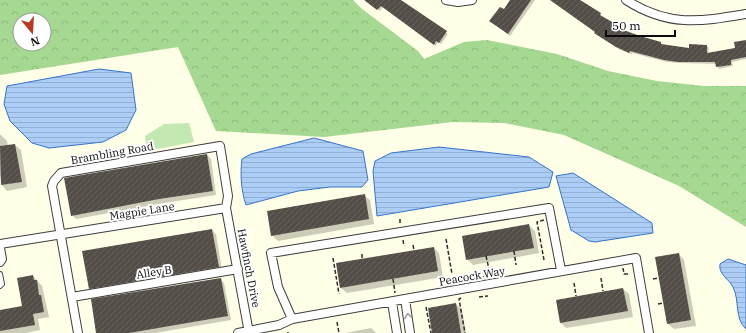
<svg xmlns="http://www.w3.org/2000/svg" width="746" height="333" font-family="'IBM Plex Serif',serif">
<style>
.green{fill:#c4e8b2}
.forest{fill:url(#forest-crowns);fill-rule:evenodd}
.water{fill:url(#water-rules);stroke:#3374cd}
.shadow{fill:#0003}
.building{fill:url(#building-hatch)}
.lines{fill:none;stroke-linecap:round;stroke-linejoin:round}
.lane-casing{stroke:#3d3d3d;stroke-width:6}
.street-casing{stroke:#3d3d3d;stroke-width:10}
.path{stroke:#2c2c2c;stroke-width:1.5;stroke-dasharray:4 2;stroke-linecap:butt}
.lane{stroke:#fff;stroke-width:4}
.street{stroke:#fff;stroke-width:8}
.oneway{stroke:#9d9d9d}
.labels{text-anchor:middle;stroke-width:4;stroke-linejoin:round;paint-order:stroke}
.street-label{font-size:11px;fill:#0a0a0a;stroke:#fff}
</style>
<defs>
<pattern id="forest-crowns" width="20" height="18" patternUnits="userSpaceOnUse"><rect width="20" height="18" fill="#a5d991"/><path d="M2 6a3 3 0 1 1 6 0M12 15a3 3 0 1 1 6 0" fill="none" stroke="#8db97c"/></pattern>
<pattern id="water-rules" width="6" height="5" patternUnits="userSpaceOnUse"><rect width="6" height="5" fill="#accdf6"/><path d="M0 2.5h6" fill="none" stroke="#93afd2"/></pattern>
<pattern id="building-hatch" width="6" height="6" patternUnits="userSpaceOnUse"><rect width="6" height="6" fill="#534e47"/><path d="M-1 1l2-2M0 6l6-6M5 7l2-2" fill="none" stroke="#67635d"/></pattern>
</defs>
<rect width="100%" height="100%" fill="#ffffe7"/>
<path class="green" d="M189,123L194,142L147,151L145,136L164,124Z"/>
<path class="forest" d="M0,0H353L362,9L418,51L424,59L464,42L487,40L557,54L608,71L657,81L704,86H746V227L679,186L564,135L504,123L453,122L324,137L216,131L178,47L0,75ZM20,20H44V44H20Z"/>
<path class="water" d="M99,69L131,73L136,110L126,130L103,142L49,148L32,143L10,121L4,104L7,86Z
M314,138L363,151L368,180L362,187H330L298,191L246,205C241,190 240,174 242,159L251,154Z
M439,147L529,157L553,172L549,187L377,216L373,171L375,161L391,153Z
M573,173L652,223L653,233L595,242L589,241L571,230L556,176Z
M728,259L746,265V329C734,318 740,301 733,287C729,279 718,274 720,264Z"/>
<path class="shadow" d="M369,0H399L448,34L441,44L438,42L436,46L383,7L380,11L372,5Z
M511,0H535L510,36L493,23L504,11Z
M550,0H579L587,4L600,14L602,17L620,29L640,37L661,43L663,45L690,49L707,46L709,48L708,54L736,49L746,41V59L732,62L733,66L719,69L716,64L681,63L667,62L632,53L631,54L619,49L597,35L595,33L596,32Z
M0,135H1L7,141L8,146L15,145L21,150L27,187L7,191L2,185L0,174Z
M207,155L211,159L216,195L164,203L76,219L72,215Z
M364,195L370,200L374,224L278,241L272,235Z
M529,225L535,231L539,253L473,265L467,259Z
M212,230L216,234L222,270L94,292L90,288Z
M434,248L439,253L443,277L347,293L341,288Z
M679,254L684,260L696,326L674,329L668,324Z
M33,276L42,286L49,317L38,319L40,330L26,333H0V311L23,307Z
M220,279L224,283L231,320L155,333H97Z
M623,289L629,294L633,317L566,328L561,323Z
M456,304L462,310L466,333H433Z
M371,328L376,333H345Z"/>
<path class="building" d="M364,0H401L447,31L439,43L436,41L434,45L381,6L377,10Z
M510,0H531L508,34L489,21L500,7L504,9Z
M550,0H580L601,13L600,15L619,26L618,28L640,36L661,42V44L689,48V44L707,45V53L735,48L734,42L746,40V57L731,60V65L716,67L715,62H678L664,60L630,51L629,53L616,47L594,33L595,32Z
M15,144L22,182L1,185L0,146Z
M207,154L213,191L159,199L71,216L64,178Z
M365,194L369,219L271,236L267,211Z
M529,224L534,248L466,260L462,236Z
M212,229L219,267L89,289L82,251Z
M434,247L438,271L340,288L336,263Z
M679,253L691,320L667,324L655,257Z
M33,275L34,280H37L39,295H41L44,312L33,314L35,325L0,331V310L22,306L17,278Z
M221,278L228,316L129,333H96L91,299Z
M623,288L628,311L560,323L556,300Z
M456,303L461,333H432L428,308Z"/>
<g class="lines">
<defs>
<path id="lane" d="M0,274L2,284L0,286"/>
<path id="street" d="M446,0L458,2L472,0
M626,0C668,27 699,22 746,14
M0,244L226,208
M0,248L2,259L0,262
M72,297L238,269
M405,299L410,333
M392,302L397,333
M292,319L278,287L271,253L549,208L561,270
M78,333L52,186L54,181L61,173L220,146L228,196L226,208L249,333
M238,333L279,325L292,319L636,258L649,333"/>
</defs>
<use href="#lane" class="lane-casing"/>
<use href="#street" class="street-casing"/>
<path class="path" d="M400,219V223
M446,239L452,274
M403,240L404,246
M413,245L414,250
M514,251L516,265
M362,254V259
M486,256L489,269
M333,258L339,294
M544,260L537,222L544,220
M623,268L624,274H630
M483,270L484,277
M601,278L603,291
M393,279L395,293
M653,279L659,278
M574,283L576,296
M479,297L488,296
M461,298L459,299L465,333
M658,304L663,303
M426,307L431,333
M337,322L339,333
M288,332V333"/>
<use href="#lane" class="lane"/>
<use href="#street" class="street"/>
</g>
<defs><path id="oneway-chevron" d="M-2-3.5L2.5 0L-2 3.5" fill="none" stroke-width="1.6" stroke-linecap="round" stroke-linejoin="round"/></defs>
<use class="oneway" href="#oneway-chevron" transform="translate(408 316) rotate(-99)"/>
<g class="labels">
<g class="street-label">
<text transform="translate(112 153) rotate(-10)" y="4">Brambling Road</text>
<text transform="translate(142 211) rotate(-9)" y="4">Magpie Lane</text>
<text transform="translate(249 268) rotate(79)" y="4">Hawfinch Drive</text>
<text transform="translate(154 272) rotate(-9)" y="4">Alley B</text>
<text transform="translate(472 276) rotate(-10)" y="4">Peacock Way</text>
</g>
</g>
<g transform="translate(32 32) rotate(162)"><circle r="19" fill="#ffffff" stroke="#9d9d9d"/>
<path d="M0-3L7 15L0 10L-7 15Z" fill="#ba3723"/>
<text y="-6" font-size="11" font-weight="bold" text-anchor="middle" fill="#0a0a0a">N</text>
</g>
<path d="M606 30v6h69v-6" fill="none" stroke="#0a0a0a" stroke-width="2"/>
<text x="612" y="30" font-size="12" fill="#0a0a0a" stroke="#ffffff" stroke-width="3" paint-order="stroke">50 m</text>
</svg>
